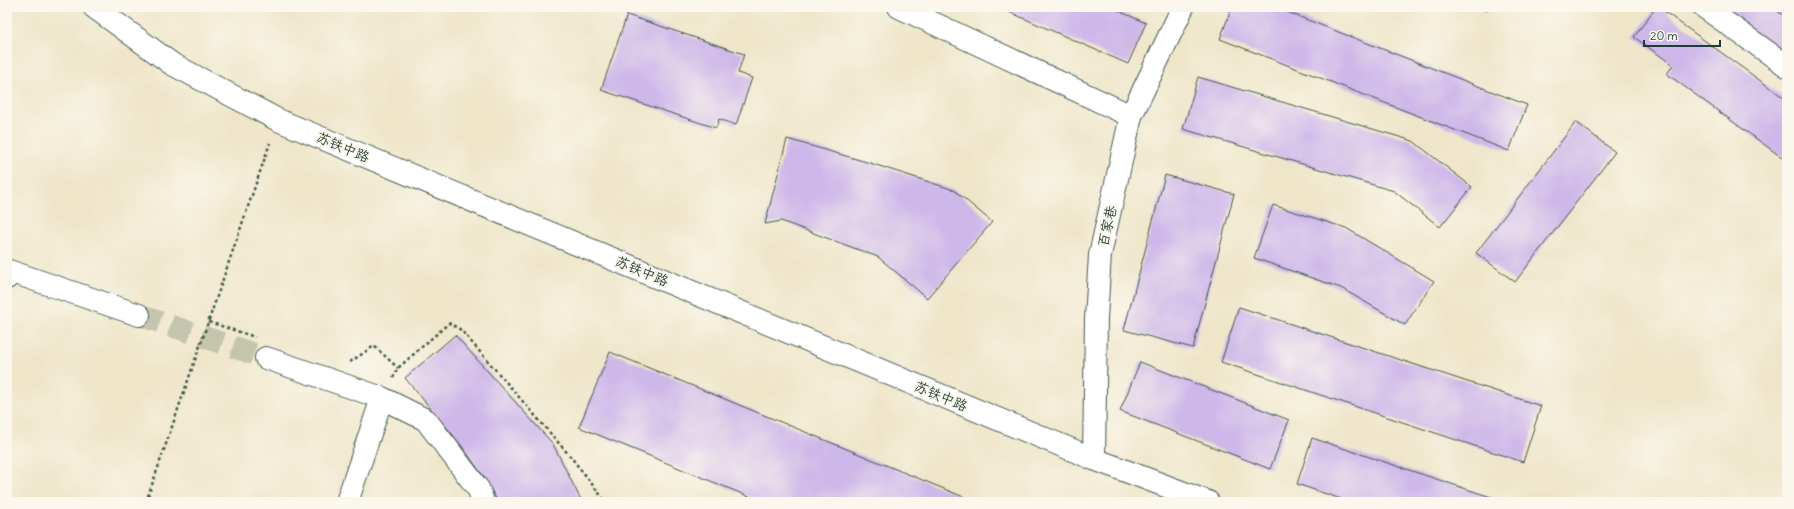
<svg xmlns="http://www.w3.org/2000/svg" width="1794" height="509" font-family="Delius,'LXGW WenKai TC',sans-serif">
<style>
.building{fill:#ceb7e9}
.lines{fill:none;stroke-linecap:round;stroke-linejoin:round}
.street-tunnel{stroke:#c5c4ac;stroke-width:22;stroke-dasharray:22 11;stroke-linecap:butt}
.street-casing{stroke:#3e564a;stroke-width:24}
.highway-casing{stroke:#3e564a;stroke-width:24}
.path{stroke:#3e564a;stroke-width:2.5;stroke-dasharray:3 3;stroke-linecap:butt}
.street{stroke:#fff;stroke-width:22}
.highway{stroke:#fff;stroke-width:22}
.labels{text-anchor:middle;stroke-width:4;stroke-linejoin:round;paint-order:stroke}
.street-label{font-size:14px;fill:#1f3d34;stroke:#fbf7ec}
</style>
<rect width="100%" height="100%" fill="#fbf7ec"/>
<filter id="ink" filterUnits="userSpaceOnUse"><feTurbulence type="fractalNoise" baseFrequency=".025" numOctaves="2"/><feDisplacementMap in="SourceGraphic" scale="8" xChannelSelector="R" yChannelSelector="G"/><feConvolveMatrix kernelMatrix="1 2 1 2 8 2 1 2 1" color-interpolation-filters="sRGB"/></filter>
<filter id="wash" filterUnits="userSpaceOnUse"><feTurbulence type="fractalNoise" baseFrequency=".012" numOctaves="4" result="noise"/><feDisplacementMap in="SourceGraphic" scale="16" xChannelSelector="R" yChannelSelector="G"/><feGaussianBlur stdDeviation="0.9" result="paint"/><feColorMatrix in="noise" values="0 0 0 0 0 0 0 0 0 0 0 0 0 0 0 0 0 1.4 0 .05"/><feComposite in="paint" operator="in"/></filter>
<g filter="url(#wash)">
<rect width="100%" height="100%" fill="#efe6ca"/>
<g id="blocks">
<path class="building" d="M998,7H1110L1146,23L1128,64Z
M1232,7H1274L1527,105L1509,151L1220,39Z
M1477,7H1489L1487,11Z
M1656,7H1658L1787,100V161L1667,74L1673,65L1634,37Z
M1709,7H1772L1787,18V62Z
M627,15L744,54L738,73L752,78L736,125L719,119L716,128L601,90Z
M1198,77L1413,141L1472,187L1440,227L1394,191L1183,129Z
M1576,122L1615,152L1515,282L1476,253Z
M787,139L870,163L954,190L992,222L927,298L878,257L781,221L765,224Z
M1165,175L1234,194L1193,348L1124,330Z
M1273,205L1346,228L1434,281L1405,325L1341,288L1254,258Z
M1239,307L1541,406L1523,462L1221,362Z
M455,335L553,444L582,502H498L484,477L458,441L405,378Z
M610,352L976,502H762L579,427Z
M1140,362L1289,420L1270,469L1120,411Z
M1312,438L1506,502H1350L1297,484Z"/>
</g>
</g>
<g filter="url(#ink)">
<use href="#blocks" fill-opacity="0" stroke="#3e564a" stroke-width="1"/>
<g class="lines">
<path class="street-tunnel" d="M139,315L266,358"/>
<defs>
<path id="street" d="M899,7L1131,116
M1704,7L1787,66
M7,278L9,271L139,315
M266,358L382,398L347,502
M382,398L426,420L479,490L483,502
M1094,459L1096,318L1100,255L1131,116L1183,7"/>
<path id="highway" d="M94,7L172,64L278,120L1094,459L1208,502"/>
</defs>
<use href="#street" class="street-casing"/>
<use href="#highway" class="highway-casing"/>
<path class="path" d="M209,322L255,337
M350,362L374,346L398,368
M393,378L398,368L449,323L461,330L570,456L606,502
M146,502L270,143"/>
<use href="#street" class="street"/>
<use href="#highway" class="highway"/>
</g>
</g>
<g class="labels">
<g class="street-label">
<text transform="translate(343 147) rotate(23)" y="5">苏铁中路</text>
<text transform="translate(1107 226) rotate(-77)" y="5">百家巷</text>
<text transform="translate(642 271) rotate(23)" y="5">苏铁中路</text>
<text transform="translate(941 396) rotate(23)" y="5">苏铁中路</text>
</g>
</g>
<rect width="1794" height="509" fill="none" stroke="#fbf7ec" stroke-width="24"/>
<path d="M1644 40v6h76v-6" fill="none" stroke="#1f3d34" stroke-width="2"/>
<text x="1650" y="40" font-size="12" fill="#1f3d34" stroke="#fbf7ec" stroke-width="3" paint-order="stroke">20 m</text>
</svg>
